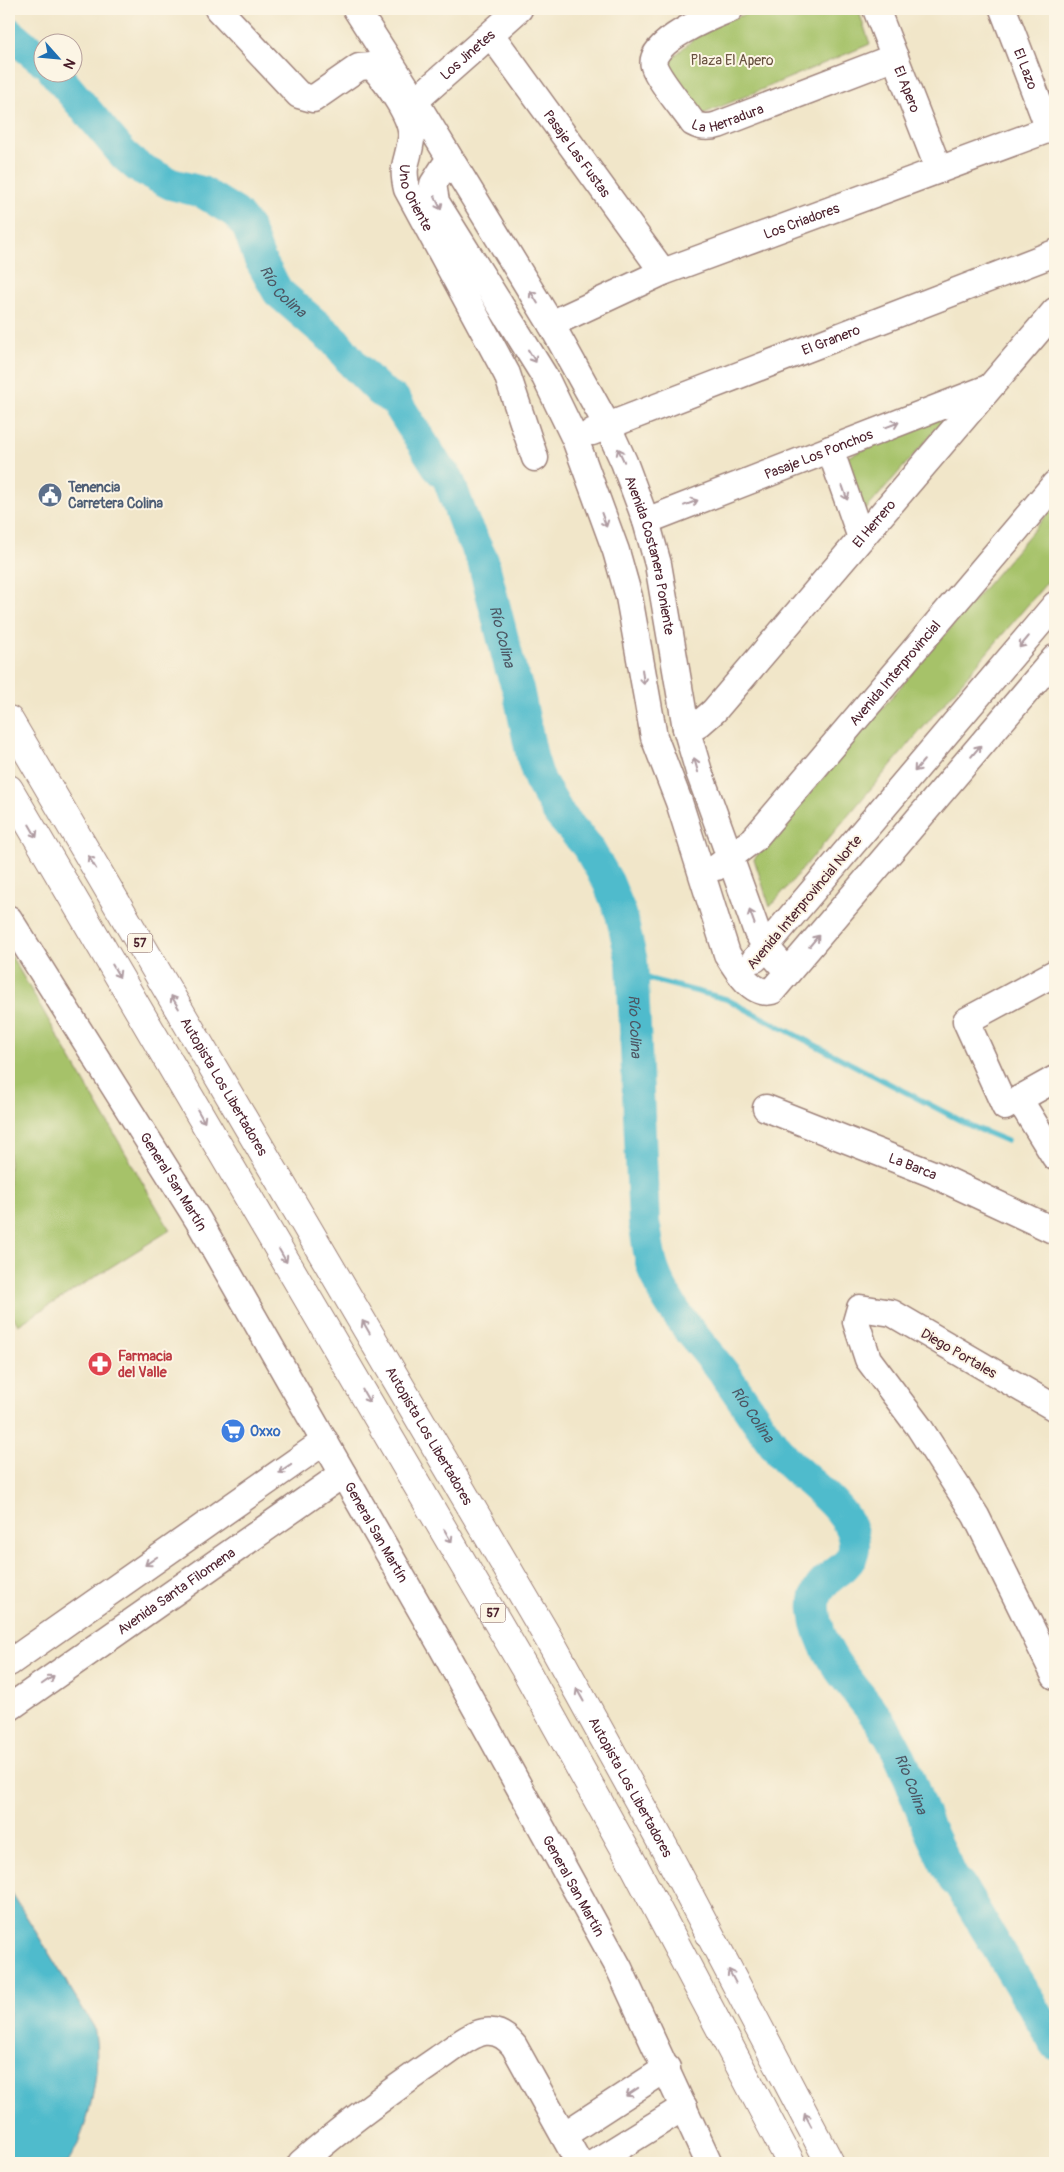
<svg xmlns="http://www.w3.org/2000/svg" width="1064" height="2172" font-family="Pangolin,sans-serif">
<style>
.green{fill:#a6c269;stroke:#78704a}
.water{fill:#50bbcc;stroke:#4d6d7c}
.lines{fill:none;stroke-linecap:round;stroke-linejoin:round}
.stream{stroke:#50bbcc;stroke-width:5.5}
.river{stroke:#50bbcc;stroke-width:32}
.minor-casing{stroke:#9e827a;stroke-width:29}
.highway-casing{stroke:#9e827a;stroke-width:30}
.minor{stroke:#fff;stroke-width:26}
.highway{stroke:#fff;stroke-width:28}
.oneway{stroke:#ae9aa0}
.labels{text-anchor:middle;stroke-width:4;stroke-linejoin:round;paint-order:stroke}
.shield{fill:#fcf5e5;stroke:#7f5f63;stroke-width:1}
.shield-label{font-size:12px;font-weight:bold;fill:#4a1f2b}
.street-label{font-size:14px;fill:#4a1f2b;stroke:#fcf5e5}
.park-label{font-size:14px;fill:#66503e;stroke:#fcf5e5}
.service-label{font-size:14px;font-weight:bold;fill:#4e5e75;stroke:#fcf5e5;text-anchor:start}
.health-label{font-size:14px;font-weight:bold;fill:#be3a42;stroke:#fcf5e5;text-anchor:start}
.shop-label{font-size:14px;font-weight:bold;fill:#366cbe;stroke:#fcf5e5;text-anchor:start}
.water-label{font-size:15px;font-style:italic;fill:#4c5663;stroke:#fcf5e5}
</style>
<rect width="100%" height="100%" fill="#fcf5e5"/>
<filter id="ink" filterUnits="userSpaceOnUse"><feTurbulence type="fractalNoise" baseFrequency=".02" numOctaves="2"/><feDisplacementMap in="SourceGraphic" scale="10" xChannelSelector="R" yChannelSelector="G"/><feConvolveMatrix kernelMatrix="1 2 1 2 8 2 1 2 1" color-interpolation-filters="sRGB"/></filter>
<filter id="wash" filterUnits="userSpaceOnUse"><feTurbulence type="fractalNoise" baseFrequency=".0096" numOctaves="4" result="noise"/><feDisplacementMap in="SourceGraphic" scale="20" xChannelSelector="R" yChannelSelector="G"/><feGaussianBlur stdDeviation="1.12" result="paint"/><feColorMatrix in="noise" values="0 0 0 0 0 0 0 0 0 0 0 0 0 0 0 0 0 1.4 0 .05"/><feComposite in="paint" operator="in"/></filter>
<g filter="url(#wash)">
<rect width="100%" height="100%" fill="#f1e6c9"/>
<path class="green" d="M759,9H858L870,44L703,114L667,63L704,29Z
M952,411L864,512L843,459Z
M1055,505V573L770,907L754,859Z
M9,952L170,1230L18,1325L9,1309Z"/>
<path class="water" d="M9,1888L94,2027C103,2069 89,2127 68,2163H9Z"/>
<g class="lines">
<path class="stream" d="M632,962L649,979L726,999L971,1126L1007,1141"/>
<g class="river">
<path d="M9,33L42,60"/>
<path id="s1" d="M54,72L124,155L138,167L171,184L202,192L236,213L248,228L259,258L278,292L335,341L354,365L380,391L395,400L439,469L448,478L465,525L483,561L510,667L518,689L532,757L539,779L559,814L587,846L608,882L621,914L632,962L644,1223C647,1236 648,1249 651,1262C663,1306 699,1340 726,1376C746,1403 763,1433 785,1459C804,1480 841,1503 851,1530C868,1577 810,1567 815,1611C820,1662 864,1693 888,1734C908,1767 917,1804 933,1838C940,1853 947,1866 954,1880L959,1884L1055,2044"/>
</g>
</g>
</g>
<g filter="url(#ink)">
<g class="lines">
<defs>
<g id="minor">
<path id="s2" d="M218,9L299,95L313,99L359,67L372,66C386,81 415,119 411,140C408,163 401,164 407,189L507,374L535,458"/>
<path id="s3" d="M356,9L415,101L551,324L607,425L624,462L646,521L658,564L686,728L699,772L757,932L766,947L788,972"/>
<path id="s4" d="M730,9C712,16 647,42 654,66C658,79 684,110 693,123C702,128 709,128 718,125L895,57"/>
<path id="s5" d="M876,9L939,170"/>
<path id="s6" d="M1003,9L1049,129"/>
<path id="s7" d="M492,36L663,272"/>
<path id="s8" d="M415,101L519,9"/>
<path d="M451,162L444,167L433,184L436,202L545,377L575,439L616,551L629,597L654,737L679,802L727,954C736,969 752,996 772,991L1055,658"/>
<path id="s9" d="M551,324L663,272L1055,127"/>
<path id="s10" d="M592,432L1055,253"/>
<path d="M830,449L861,538"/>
<path id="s11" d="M646,521L988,388"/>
<path id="s12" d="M686,728L698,725L714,711L1055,311"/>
<path id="s13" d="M717,867L754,839L1055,484"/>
<path id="s14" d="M9,919L198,1220L442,1647L619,1968L709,2163"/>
<path d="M755,959L1055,605"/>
<path d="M1055,973L966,1021L1005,1107L1055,1079"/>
<path d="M1019,1099L1055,1157"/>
<path id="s15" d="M766,1108L933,1174L1055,1231"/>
<path d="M1055,1408L892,1313L860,1308L856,1322L868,1359L919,1427L976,1516L1055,1676"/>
<path d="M9,1663L325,1441"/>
<path id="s16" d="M9,1708L343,1474"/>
<path d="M564,2135L667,2068"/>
<path d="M301,2163C344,2125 391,2091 438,2059C452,2050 468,2035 484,2032C497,2030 507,2037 514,2046L579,2163"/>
<path d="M594,2163L684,2107"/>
</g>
<g id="highway">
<path id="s17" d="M9,720L554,1648L665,1849L830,2163"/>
<path d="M9,789L525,1669L635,1867L791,2163"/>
</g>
</defs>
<use href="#minor" class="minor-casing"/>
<use href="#highway" class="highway-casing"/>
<use href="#minor" class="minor"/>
<use href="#highway" class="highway"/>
</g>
<defs><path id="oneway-shaft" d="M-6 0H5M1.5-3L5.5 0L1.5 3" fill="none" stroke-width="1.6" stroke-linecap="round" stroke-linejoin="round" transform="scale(1.25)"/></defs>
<g class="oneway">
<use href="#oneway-shaft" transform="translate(438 203) rotate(65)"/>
<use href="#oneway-shaft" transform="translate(534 297) rotate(-121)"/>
<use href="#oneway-shaft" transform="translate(532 356) rotate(58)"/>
<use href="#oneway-shaft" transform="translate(892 425) rotate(-21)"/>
<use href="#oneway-shaft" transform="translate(621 455) rotate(-115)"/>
<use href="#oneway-shaft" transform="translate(845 493) rotate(71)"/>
<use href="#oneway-shaft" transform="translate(691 503) rotate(-21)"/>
<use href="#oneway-shaft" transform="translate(604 520) rotate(70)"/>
<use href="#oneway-shaft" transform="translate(1024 642) rotate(130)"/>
<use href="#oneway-shaft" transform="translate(643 677) rotate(83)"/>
<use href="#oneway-shaft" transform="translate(976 751) rotate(-50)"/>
<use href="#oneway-shaft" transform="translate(696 765) rotate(-106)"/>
<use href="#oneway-shaft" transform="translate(919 766) rotate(130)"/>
<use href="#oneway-shaft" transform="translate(33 831) rotate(60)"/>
<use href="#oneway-shaft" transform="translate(92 862) rotate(-121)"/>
<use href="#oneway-shaft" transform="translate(752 917) rotate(-110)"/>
<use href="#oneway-shaft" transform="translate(814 941) rotate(-50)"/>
<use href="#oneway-shaft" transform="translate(116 971) rotate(60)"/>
<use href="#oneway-shaft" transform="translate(175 1002) rotate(-121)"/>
<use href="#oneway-shaft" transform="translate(201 1116) rotate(60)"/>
<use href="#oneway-shaft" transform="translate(283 1256) rotate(60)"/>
<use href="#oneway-shaft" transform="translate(366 1327) rotate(-120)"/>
<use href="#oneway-shaft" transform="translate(366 1396) rotate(60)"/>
<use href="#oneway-shaft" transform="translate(285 1469) rotate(146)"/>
<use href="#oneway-shaft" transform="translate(448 1536) rotate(60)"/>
<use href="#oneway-shaft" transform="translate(151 1561) rotate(145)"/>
<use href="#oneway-shaft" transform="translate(48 1680) rotate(-35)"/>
<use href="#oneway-shaft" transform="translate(580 1695) rotate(-119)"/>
<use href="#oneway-shaft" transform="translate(732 1976) rotate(-118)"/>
<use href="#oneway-shaft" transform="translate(632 2092) rotate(146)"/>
<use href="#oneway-shaft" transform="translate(808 2120) rotate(-118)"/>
</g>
</g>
<defs>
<symbol id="civic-disc" viewBox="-11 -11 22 22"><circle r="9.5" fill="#5c6f8a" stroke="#fcf5e5"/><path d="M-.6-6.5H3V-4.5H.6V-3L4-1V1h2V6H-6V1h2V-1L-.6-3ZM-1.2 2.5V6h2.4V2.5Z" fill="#fff"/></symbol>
<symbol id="pharmacy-disc" viewBox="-11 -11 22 22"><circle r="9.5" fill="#e0444e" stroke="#fcf5e5"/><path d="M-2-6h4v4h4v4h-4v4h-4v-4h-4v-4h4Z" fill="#fff"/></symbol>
<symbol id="supermarket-disc" viewBox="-11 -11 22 22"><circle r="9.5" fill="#3f7fe0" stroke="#fcf5e5"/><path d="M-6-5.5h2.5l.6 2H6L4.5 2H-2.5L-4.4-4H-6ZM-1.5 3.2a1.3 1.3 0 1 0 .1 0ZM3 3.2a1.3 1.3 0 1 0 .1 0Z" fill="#fff"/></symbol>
</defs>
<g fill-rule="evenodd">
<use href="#civic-disc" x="36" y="481" width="28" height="28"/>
<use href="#pharmacy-disc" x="86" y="1350" width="28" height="28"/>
<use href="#supermarket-disc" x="219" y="1417" width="28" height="28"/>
</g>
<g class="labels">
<g class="shield">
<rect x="127.5" y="933.5" width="25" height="19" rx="4"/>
<rect x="480.5" y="1603.5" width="25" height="19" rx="4"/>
</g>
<g class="shield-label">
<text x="140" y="947">57</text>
<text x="493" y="1617">57</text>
</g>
<g class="street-label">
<text dy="5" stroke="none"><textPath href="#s8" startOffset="70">Los Jinetes</textPath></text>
<text dy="5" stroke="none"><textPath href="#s6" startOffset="64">El Lazo</textPath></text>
<text dy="5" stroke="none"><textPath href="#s5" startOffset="86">El Apero</textPath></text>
<text dy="5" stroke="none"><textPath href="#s4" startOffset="206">La Herradura</textPath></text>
<text dy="5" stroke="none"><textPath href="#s7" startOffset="145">Pasaje Las Fustas</textPath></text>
<text dy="5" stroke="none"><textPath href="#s2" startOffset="348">Uno Oriente</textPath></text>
<text dy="5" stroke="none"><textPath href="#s9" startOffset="271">Los Criadores</textPath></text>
<text dy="5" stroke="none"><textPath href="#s10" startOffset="256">El Granero</textPath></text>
<text dy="5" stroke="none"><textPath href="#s11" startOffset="185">Pasaje Los Ponchos</textPath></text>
<text dy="5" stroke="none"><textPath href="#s12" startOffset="280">El Herrero</textPath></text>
<text dy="5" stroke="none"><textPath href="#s3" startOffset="624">Avenida Costanera Poniente</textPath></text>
<text dy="5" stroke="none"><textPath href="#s13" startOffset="264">Avenida Interprovincial</textPath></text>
<text transform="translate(804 902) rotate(-50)" y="5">Avenida Interprovincial Norte</text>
<text dy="5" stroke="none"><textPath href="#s17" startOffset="425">Autopista Los Libertadores</textPath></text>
<text dy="5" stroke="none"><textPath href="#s15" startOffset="158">La Barca</textPath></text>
<text dy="5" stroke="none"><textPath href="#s14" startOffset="310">General San Martín</textPath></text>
<text transform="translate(959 1353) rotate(30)" y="5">Diego Portales</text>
<text dy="5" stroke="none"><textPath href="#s17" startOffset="830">Autopista Los Libertadores</textPath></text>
<text dy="5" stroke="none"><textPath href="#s14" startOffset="715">General San Martín</textPath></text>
<text dy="5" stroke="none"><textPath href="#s16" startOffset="204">Avenida Santa Filomena</textPath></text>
<text dy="5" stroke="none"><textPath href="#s17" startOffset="1235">Autopista Los Libertadores</textPath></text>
<text dy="5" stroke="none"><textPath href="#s14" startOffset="1120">General San Martín</textPath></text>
</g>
<g class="park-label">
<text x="732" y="65">Plaza El Apero</text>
</g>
<g class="service-label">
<text x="68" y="492">Tenencia<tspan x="68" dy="16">Carretera Colina</tspan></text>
</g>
<g class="health-label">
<text x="118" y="1361">Farmacia<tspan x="118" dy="16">del Valle</tspan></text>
</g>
<g class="shop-label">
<text x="250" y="1436">Oxxo</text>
</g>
<g class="water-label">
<text dy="5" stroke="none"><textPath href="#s1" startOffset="329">Río Colina</textPath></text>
<text dy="5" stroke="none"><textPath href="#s1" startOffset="749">Río Colina</textPath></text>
<text dy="5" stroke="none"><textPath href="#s1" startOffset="1169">Río Colina</textPath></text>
<text dy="5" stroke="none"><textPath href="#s1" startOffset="1590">Río Colina</textPath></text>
<text dy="5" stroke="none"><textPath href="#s1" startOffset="2039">Río Colina</textPath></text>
</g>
</g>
<rect width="1064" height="2172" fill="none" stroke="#fcf5e5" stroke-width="30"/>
<g transform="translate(58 58) rotate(117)"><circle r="24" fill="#fcf5e5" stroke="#b59f9b"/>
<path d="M0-4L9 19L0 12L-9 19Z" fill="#1f6fb2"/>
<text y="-8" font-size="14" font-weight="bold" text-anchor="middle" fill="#4a1f2b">N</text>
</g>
</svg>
